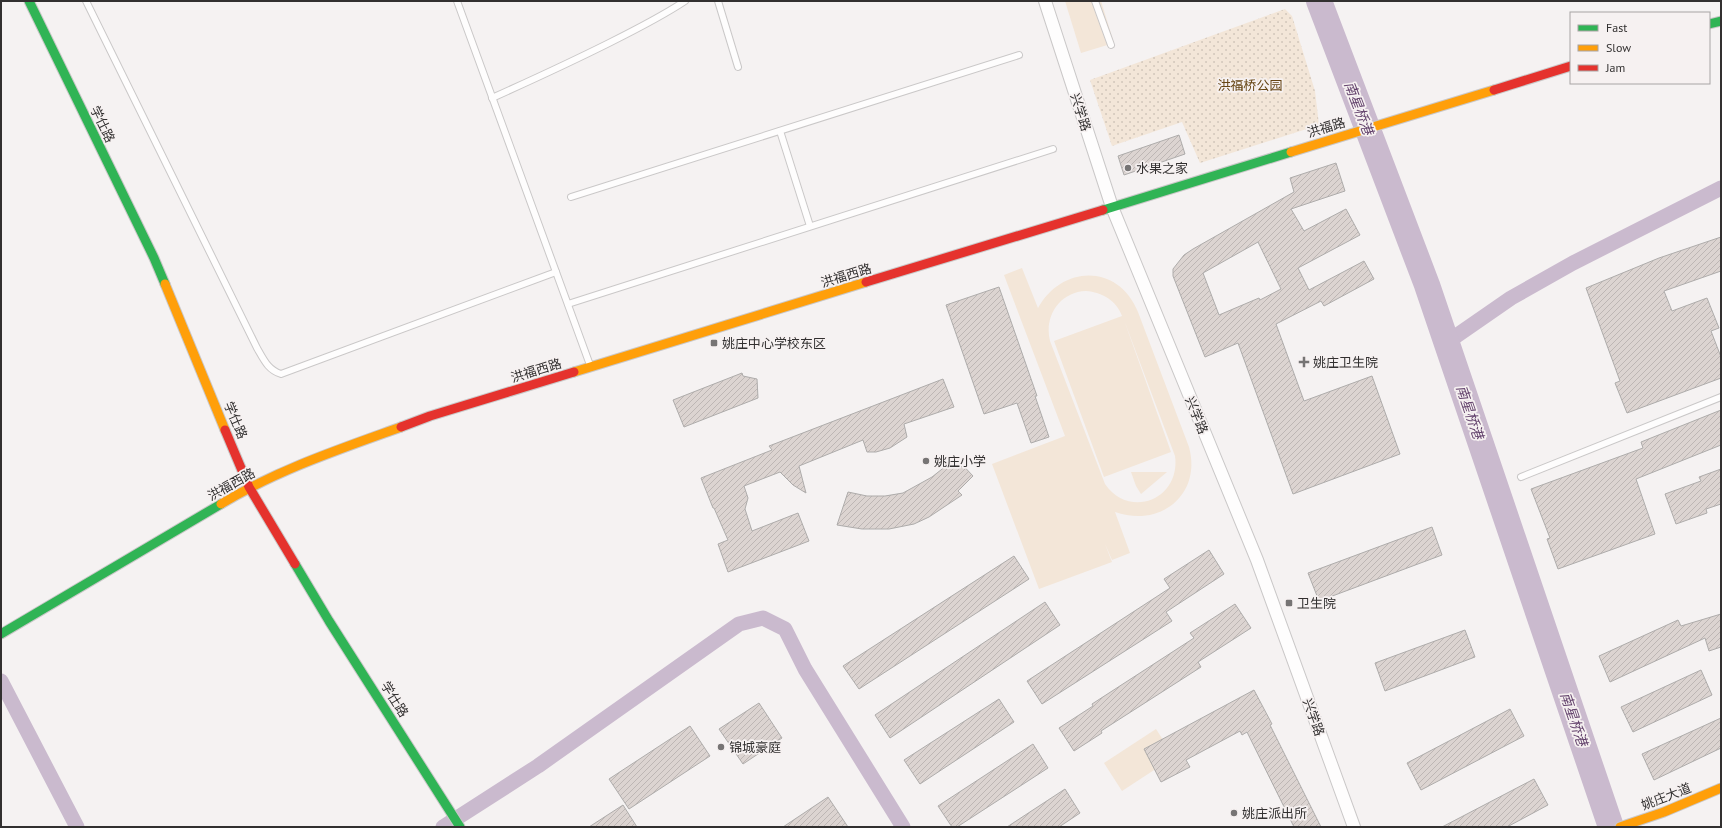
<svg xmlns="http://www.w3.org/2000/svg" width="1722" height="828" viewBox="0 0 1722 828" font-family="'PT Sans','Noto Sans SC',sans-serif">
<defs>
<pattern id="park-dots" width="8" height="8" patternUnits="userSpaceOnUse"><rect width="8" height="8" fill="#f3e6d8"/><path d="M2 2h.1M6 6h.1" fill="none" stroke="#d1c6ba" stroke-width="1.8" stroke-linecap="round"/></pattern>
<pattern id="building-hatch" width="6" height="6" patternUnits="userSpaceOnUse"><rect width="6" height="6" fill="#dcd4d1"/><path d="M-1 1l2-2M0 6l6-6M5 7l2-2" fill="none" stroke="#bdb6b4"/></pattern>
</defs>
<rect width="100%" height="100%" fill="#f5f2f2"/>
<!-- park -->
<path fill="url(#park-dots)" d="M1285,9L1292,16L1315,91L1319,125L1200,163L1182,122L1112,146L1090,80Z"/>
<!-- pitch -->
<g fill="#f3e6d8" fill-rule="evenodd">
<path d="M1065,1H1101L1114,43L1081,53Z"/>
<path d="M1022,268L1038,308C1062,265 1118,263 1138,312L1189,447C1202,495 1160,528 1115,512L1130,553L1112,560L1105,544L1112,562L1039,589L992,464L1065,436L1004,275ZM1086,291C1102,292 1117,301 1122,316L1054,341L1104,477L1171,452L1124,320L1175,456C1181,499 1130,520 1105,484L1050,341C1044,317 1059,292 1086,291Z"/>
<path d="M1131,472H1167L1141,494L1136,486Z"/>
<path d="M1156,729L1174,757L1122,791L1104,763Z"/>
</g>
<g fill="none" stroke-linecap="round" stroke-linejoin="round">
<!-- canal -->
<g stroke="#cabace" stroke-width="15">
<path d="M1446,343L1511,298L1573,263L1721,188"/>
<path d="M1,681L77,827"/>
<path d="M443,827L538,766L739,624L763,618L785,629L805,669L903,827"/>
</g>
<!-- river -->
<path stroke="#cabace" stroke-width="26" d="M1319,1L1427,285L1611,827"/>
</g>
<!-- building -->
<g fill="url(#building-hatch)" stroke="#aeacab" fill-rule="evenodd">
<path d="M1179,135L1185,154L1124,175L1118,156Z"/>
<path d="M1336,163L1345,191L1291,209L1304,231L1346,209L1360,235L1298,268L1309,290L1364,261L1374,279L1324,306L1321,301L1276,324L1304,401L1372,376L1400,454L1293,494L1238,343L1205,357L1173,276V269L1184,255L1193,249L1294,192L1290,178ZM1258,242L1281,289L1260,300L1259,298L1219,315L1203,273Z"/>
<path d="M1721,237V271L1664,291L1672,311L1707,298L1719,328L1711,331L1721,357V378L1627,413L1615,383L1620,381L1586,288L1659,258Z"/>
<path d="M999,287L1037,396H1035L1049,437L1031,443L1017,403L984,414L946,305Z"/>
<path d="M742,373L743,376L757,379L758,398L684,427L673,400Z"/>
<path d="M943,379L954,407L904,424L907,437L890,448L876,452H867L863,440L799,466L806,493L793,485L780,472L744,486L748,498L745,509L752,531L798,513L809,541L728,572L718,544L728,540L714,508H713L701,478L772,450L769,446Z"/>
<path d="M1721,410V445L1636,479L1655,534L1558,569L1547,539L1550,538L1531,489L1643,448L1641,442Z"/>
<path d="M956,458L973,476L958,491L962,495L929,517L914,524L889,529H862L837,525L848,492L867,496H885L903,493L932,477Z"/>
<path d="M1721,469V504L1706,509L1707,513L1676,524L1665,494L1701,481L1699,477Z"/>
<path d="M1432,527L1442,555L1319,601L1308,573Z"/>
<path d="M1209,550L1224,574L1166,612L1172,621L1042,704L1027,681L1170,588L1164,579Z"/>
<path d="M1014,556L1029,579L859,689L843,666Z"/>
<path d="M1045,602L1060,625L890,738L875,715Z"/>
<path d="M1235,604L1251,628L1198,662L1201,667L1101,731L1102,733L1074,751L1059,728L1093,706L1092,704L1194,638L1190,633Z"/>
<path d="M1721,614V647L1709,651L1705,638L1610,682L1599,656L1678,620L1681,626Z"/>
<path d="M1465,630L1475,657L1385,691L1375,663Z"/>
<path d="M1701,670L1712,695L1633,732L1621,707Z"/>
<path d="M1254,690L1272,724L1270,725L1321,827H1294L1247,732L1242,735L1240,731L1186,760L1190,767L1161,782L1144,749Z"/>
<path d="M999,699L1014,722L920,784L904,760Z"/>
<path d="M759,703L782,738L743,764L719,729Z"/>
<path d="M1510,709L1524,736L1421,790L1407,763Z"/>
<path d="M1721,718V748L1654,780L1642,754Z"/>
<path d="M690,726L710,756L629,809L609,779Z"/>
<path d="M1033,744L1048,768L957,827H952L938,806Z"/>
<path d="M1534,779L1548,805L1507,827H1442Z"/>
<path d="M1065,789L1080,813L1059,827H1007Z"/>
<path d="M828,797L848,827H783Z"/>
<path d="M623,805L637,827H589Z"/>
</g>
<g fill="none" stroke-linecap="round" stroke-linejoin="round">
<!-- lane casing -->
<g stroke="#cac8c8" stroke-width="8">
<g id="lane">
<path d="M86,1L257,348C264,360 268,370 281,374L556,272"/>
<path d="M457,1L590,365"/>
<path d="M718,1L738,67"/>
<path d="M1095,1L1111,45"/>
<path d="M492,98C532,80 571,62 609,43C635,30 661,17 685,1"/>
<path d="M780,131L810,226"/>
<path d="M571,197L1019,55"/>
<path d="M568,304L1053,149"/>
<path d="M1521,477L1721,397"/>
</g>
</g>
<!-- street casing -->
<g stroke="#cac8c8" stroke-width="14">
<path id="street" d="M1045,1L1112,207L1257,560L1354,827"/>
</g>
<!-- fast casing -->
<g stroke="#cac8c8" stroke-width="11">
<g id="fast">
<path d="M29,1L154,258L165,284"/>
<path d="M1709,24L1721,21"/>
<path d="M1103,210L1291,152"/>
<path d="M295,564L329,621L460,827"/>
<path d="M1,634L221,504"/>
</g>
</g>
<!-- slow casing -->
<g stroke="#cac8c8" stroke-width="11">
<g id="slow">
<path d="M1291,152L1494,90"/>
<path d="M165,284L225,430"/>
<path d="M574,372L866,282"/>
<path d="M221,504C277,470 340,449 401,427"/>
<path d="M1620,827L1664,812L1721,788"/>
</g>
</g>
<!-- jam casing -->
<g stroke="#cac8c8" stroke-width="11">
<g id="jam">
<path d="M1494,90L1571,66"/>
<path d="M866,282L1103,210"/>
<path d="M401,427L430,416L574,372"/>
<path d="M225,430L249,487L295,564"/>
</g>
</g>
<!-- lane -->
<use href="#lane" stroke="#fefdfd" stroke-width="6"/>
<!-- street -->
<use href="#street" stroke="#fefdfd" stroke-width="12"/>
<!-- fast -->
<use href="#fast" stroke="#30b455" stroke-width="9"/>
<!-- slow -->
<use href="#slow" stroke="#ff9f0a" stroke-width="9"/>
<!-- jam -->
<use href="#jam" stroke="#e5322d" stroke-width="9"/>
</g>
<!-- markers -->
<g fill="#767474" stroke="#f6f1f1" stroke-width="1.5">
<circle cx="1128" cy="168" r="4"/>
<rect x="710" y="339" width="8" height="8" rx="2"/>
<path d="M1302 356h4v4h4v4h-4v4h-4v-4h-4v-4h4z"/>
<circle cx="926" cy="461" r="4"/>
<rect x="1285" y="599" width="8" height="8" rx="2"/>
<circle cx="721" cy="747" r="4"/>
<circle cx="1234" cy="813" r="4"/>
</g>
<g text-anchor="middle" stroke-width="3.5" stroke-linejoin="round" paint-order="stroke">
<!-- park labels -->
<g font-size="13" fill="#664514" stroke="#f6f1f1">
<text x="1250" y="90">洪福桥公园</text>
</g>
<!-- street labels -->
<g font-size="13" fill="#323030" stroke="#f6f1f1">
<text transform="translate(1081 112) rotate(72)" y="5">兴学路</text>
<text transform="translate(103 124) rotate(64)" y="5">学仕路</text>
<text transform="translate(1326 127) rotate(-17)" y="5">洪福路</text>
<text transform="translate(846 275) rotate(-17)" y="5">洪福西路</text>
<text transform="translate(536 370) rotate(-17)" y="5">洪福西路</text>
<text transform="translate(1197 415) rotate(68)" y="5">兴学路</text>
<text transform="translate(236 420) rotate(67)" y="5">学仕路</text>
<text transform="translate(231 484) rotate(-29)" y="5">洪福西路</text>
<text transform="translate(395 699) rotate(58)" y="5">学仕路</text>
<text transform="translate(1314 717) rotate(70)" y="5">兴学路</text>
<text transform="translate(1666 796) rotate(-21)" y="5">姚庄大道</text>
</g>
<!-- poi labels -->
<g font-size="13" fill="#323030" stroke="#f6f1f1" text-anchor="start">
<text x="1136" y="173">水果之家</text>
<text x="722" y="348">姚庄中心学校东区</text>
<text x="1313" y="367">姚庄卫生院</text>
<text x="934" y="466">姚庄小学</text>
<text x="1297" y="608">卫生院</text>
<text x="729" y="752">锦城豪庭</text>
<text x="1242" y="818">姚庄派出所</text>
</g>
<!-- water labels -->
<g font-size="14" font-style="italic" fill="#63426c" stroke="#f6f1f1">
<text transform="translate(1359 108) rotate(69)" y="5">南星桥港</text>
<text transform="translate(1470 412) rotate(71)" y="5">南星桥港</text>
<text transform="translate(1574 719) rotate(71)" y="5">南星桥港</text>
</g>
</g>
<!-- border -->
<rect width="1722" height="828" fill="none" stroke="#323030" stroke-width="4"/>
<!-- legend -->
<rect x="1570" y="12" width="140" height="72" fill="#f6f1f1" stroke="#a8a4a4"/>
<rect x="1578" y="25" width="20" height="6" fill="#30b455" stroke="#a8a4a4"/>
<text x="1606" y="32" font-size="12" fill="#323030">Fast</text>
<rect x="1578" y="45" width="20" height="6" fill="#ff9f0a" stroke="#a8a4a4"/>
<text x="1606" y="52" font-size="12" fill="#323030">Slow</text>
<rect x="1578" y="65" width="20" height="6" fill="#e5322d" stroke="#a8a4a4"/>
<text x="1606" y="72" font-size="12" fill="#323030">Jam</text>
</svg>
